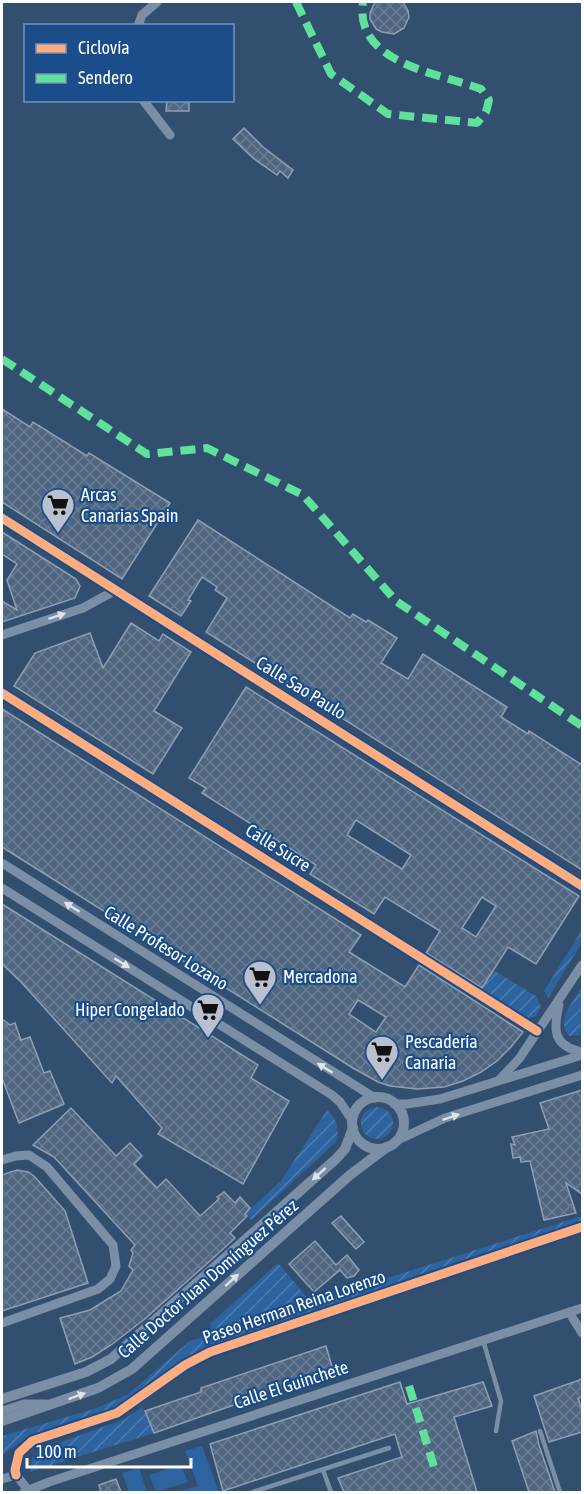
<svg xmlns="http://www.w3.org/2000/svg" width="584" height="1494" viewBox="0 0 584 1494" font-family="'Asap Condensed',sans-serif">
<defs>
<pattern id="garden-furrows" width="10" height="10" patternUnits="userSpaceOnUse" patternTransform="scale(1.5)"><rect width="10" height="10" fill="#2d64a0"/><path d="M-1 1l2-2M0 10L10 0M9 11l2-2" fill="none" stroke="#4c7bae"/></pattern>
<pattern id="building-cross-hatch" width="8" height="8" patternUnits="userSpaceOnUse" patternTransform="scale(1.5)"><rect width="8" height="8" fill="#4f6680"/><path d="M0 0l8 8M0 8l8-8" fill="none" stroke="#697d93"/></pattern>
</defs>
<rect width="100%" height="100%" fill="#334f70"/>
<!-- garden -->
<g fill="url(#garden-furrows)">
<path d="M582,930V942L548,998L544,991Z"/>
<path d="M493,970L536,996L541,1007L535,1017L529,1018L482,989Z"/>
<path d="M582,987V1035L569,1036C555,1021 573,1002 582,987Z"/>
<circle cx="377" cy="1123" r="16"/>
<path d="M327,1110C337,1119 340,1129 336,1142L251,1220L246,1213L281,1181Z"/>
<path d="M582,1216V1221L415,1276L199,1352C179,1363 160,1377 141,1390C134,1395 127,1402 119,1406C81,1425 33,1426 2,1456V1436L94,1409L127,1395L190,1341Z"/>
<path d="M278,1263L310,1301L210,1331L211,1323Z"/>
<path d="M142,1407L154,1433L30,1472L32,1459L39,1450L125,1419Z"/>
</g>
<!-- pitch -->
<g fill="#2d64a0">
<path d="M202,1446L219,1492H176L198,1486L185,1451Z"/>
<path d="M181,1465L188,1482L156,1492L149,1475Z"/>
<path d="M139,1468L147,1492H129L122,1473Z"/>
</g>
<!-- building -->
<g fill="url(#building-cross-hatch)" stroke="#8e9fb3" stroke-width="1.5" fill-rule="evenodd">
<path d="M375,2H403L408,11L409,17L404,28L394,34L382,32L376,29L370,19V13Z"/>
<path d="M167,100H189V111H166Z"/>
<path d="M244,128L263,147L293,170L288,178L280,171L277,175L253,158L233,139Z"/>
<path d="M2,409L30,427L33,422L87,456L89,453L170,503L122,579L2,502Z"/>
<path d="M198,520L350,618L353,614L366,622L368,620L397,638L381,663L408,679L423,654L507,707L501,717L528,734L529,731L582,765V870L206,632L227,598L215,590L217,587L202,577L188,600L191,601L181,616L149,596Z"/>
<path d="M2,532L76,579L80,586L75,598L2,622V601L17,610L7,580L17,564L2,554Z"/>
<path d="M131,623L159,641L163,634L191,652L154,711L182,728L153,774L14,686L35,653L90,633L103,668Z"/>
<path d="M246,687L579,896L536,964L508,947L482,988L426,953L440,931L385,897L374,914L310,874L316,865L202,793L206,788L189,778ZM356,820L411,855L402,869L347,835ZM482,897L496,906L476,937L462,928Z"/>
<path d="M2,709L361,935L349,952L405,987L419,965L523,1032L511,1047L497,1061L481,1072L463,1081L444,1087L417,1089L390,1086L378,1082L353,1068L2,847ZM358,1000L386,1017L376,1032L349,1014Z"/>
<path d="M2,904L258,1065L251,1078L289,1101L243,1184L158,1134L162,1128L116,1076L112,1083L21,982L2,964Z"/>
<path d="M2,1019L10,1025L15,1023L21,1040L30,1037L44,1073L50,1071L64,1104L19,1123L2,1078Z"/>
<path d="M582,1090V1194L566,1183L576,1213L544,1220L530,1161L521,1162L520,1157L513,1158L511,1144L515,1145L512,1137L549,1129L540,1103Z"/>
<path d="M71,1108L116,1156L130,1143L142,1156L134,1164L157,1188L166,1179L200,1216L219,1199L217,1197L224,1192L235,1203L240,1197L250,1208L245,1214L247,1216L230,1233L235,1238L212,1259L146,1318L111,1345L92,1357L75,1364L60,1318L90,1310L121,1291L133,1270L129,1266L133,1253L131,1250L135,1245L54,1157L33,1145Z"/>
<path d="M17,1170L28,1172L34,1176L65,1211L88,1283L2,1311V1175Z"/>
<path d="M341,1216L364,1242L356,1249L332,1223Z"/>
<path d="M315,1241L336,1265L347,1255L359,1270L354,1276L347,1278L340,1270L314,1292L289,1264Z"/>
<path d="M326,1346L333,1370L154,1433L145,1411L201,1392V1388Z"/>
<path d="M582,1379V1397L578,1398L582,1410V1432L549,1442L534,1396Z"/>
<path d="M400,1382L407,1404L483,1382L492,1406L454,1417L477,1492H344L338,1478L402,1457L395,1434L223,1491L210,1444Z"/>
<path d="M536,1431L539,1445L555,1492H529L512,1441Z"/>
<path d="M116,1479L121,1492H101L99,1485Z"/>
</g>
<g fill="none" stroke-linecap="round" stroke-linejoin="round">
<!-- service -->
<g stroke="#7a8ea5" stroke-width="4.5">
<path d="M483,1340L501,1401L496,1431"/>
<path d="M540,1431L560,1492"/>
<path d="M323,1470L331,1492"/>
<path d="M253,1492L389,1448"/>
</g>
<!-- minor -->
<g stroke="#7a8ea5" stroke-width="9">
<path d="M138,26L142,15L157,2"/>
<path d="M143,100L170,135"/>
<path d="M2,518L582,886"/>
<path d="M2,635L83,608L116,590"/>
<path d="M2,693L537,1031"/>
<path d="M2,863L375,1098"/>
<path d="M2,888L332,1095L340,1102L352,1120"/>
<path d="M559,1005C553,1030 553,1046 582,1052"/>
<path d="M500,1079L519,1059L582,965"/>
<path d="M394,1104H407L440,1099L582,1055"/>
<path d="M398,1140L445,1118L582,1075"/>
<path d="M2,1160L16,1156L29,1155L47,1167L113,1245L116,1266L110,1279L98,1289L2,1323"/>
<path d="M569,1312L582,1333"/>
<path d="M2,1411L24,1404H46"/>
<path d="M16,1475L15,1470L19,1453L32,1441L117,1413L185,1365L210,1352L582,1227"/>
<path d="M2,1479L16,1475L28,1490"/>
<path d="M24,1492L49,1482L582,1308"/>
</g>
<!-- tertiary -->
<g stroke="#7a8ea5" stroke-width="10">
<circle cx="378" cy="1123" r="26"/>
<path d="M2,1399L86,1372L111,1359L336,1159L345,1149L353,1128"/>
<path d="M2,1421L98,1388L132,1369L350,1175L387,1147"/>
</g>
<!-- quiet -->
<g stroke="#60e19b" stroke-width="8" stroke-dasharray="15 8" stroke-linecap="butt">
<path d="M296,2L331,74L388,114L477,123L486,112L489,100L481,89C439,73 354,64 363,2"/>
<path d="M2,359L147,454L207,448L303,495L396,601L582,726"/>
<path d="M409,1386L435,1470"/>
</g>
<!-- cycleway casing -->
<g stroke="#1a4d89" stroke-width="13">
<g id="cycleway">
<path d="M2,518L582,886"/>
<path d="M2,693L537,1031"/>
<path d="M16,1475L15,1470L19,1453L32,1441L117,1413L185,1365L210,1352L582,1227"/>
</g>
</g>
<!-- cycleway -->
<use href="#cycleway" stroke="#ffac80" stroke-width="9"/>
</g>
<!-- one-way arrows -->
<defs><path id="oneway-solid" d="M-6-.8H1V-3.2L6.5 0L1 3.2V.8H-6Z" transform="scale(1.5)"/></defs>
<g fill="#dee3e8">
<use href="#oneway-solid" transform="translate(57 616) rotate(-18)"/>
<use href="#oneway-solid" transform="translate(72 907) rotate(-148)"/>
<use href="#oneway-solid" transform="translate(122 963) rotate(32)"/>
<use href="#oneway-solid" transform="translate(325 1068) rotate(-148)"/>
<use href="#oneway-solid" transform="translate(451 1117) rotate(-18)"/>
<use href="#oneway-solid" transform="translate(319 1174) rotate(138)"/>
<use href="#oneway-solid" transform="translate(232 1280) rotate(-42)"/>
<use href="#oneway-solid" transform="translate(77 1396) rotate(-20)"/>
</g>
<!-- icons -->
<defs>
<g id="supermarket-pin" transform="scale(1.725)"><path d="M0 17L-7.5 6A9.5 9.5 0 1 1 7.5 6Z" fill="#b8c1cd" stroke="#1a4d89"/><path d="M-6-5.5h2.5l.6 2H6L4.5 2H-2.5L-4.4-4H-6ZM-1.5 3.2a1.3 1.3 0 1 0 .1 0ZM3 3.2a1.3 1.3 0 1 0 .1 0Z" fill="#111"/></g>
</defs>
<g fill-rule="evenodd">
<use href="#supermarket-pin" x="58" y="505"/>
<use href="#supermarket-pin" x="260" y="977"/>
<use href="#supermarket-pin" x="208" y="1010"/>
<use href="#supermarket-pin" x="382" y="1052"/>
</g>
<g text-anchor="middle" stroke-width="4.5" stroke-linejoin="round" paint-order="stroke">
<!-- poi labels -->
<g font-size="18" fill="#fff" stroke="#1a4d89" text-anchor="start">
<text x="81" y="501">Arcas<tspan x="81" dy="21">Canarias Spain</tspan></text>
<text x="283" y="983">Mercadona</text>
<text x="185" y="1016" text-anchor="end">Hiper Congelado</text>
<text x="405" y="1048">Pescadería<tspan x="405" dy="21">Canaria</tspan></text>
</g>
<!-- street labels -->
<g font-size="18" fill="#fff" stroke="#1a4d89">
<text transform="translate(301 688) rotate(32)" y="6">Calle Sao Paulo</text>
<text transform="translate(278 848) rotate(32)" y="6">Calle Sucre</text>
<text transform="translate(166 948) rotate(32)" y="6">Calle Profesor Lozano</text>
<text transform="translate(208 1279) rotate(-41)" y="6">Calle Doctor Juan Domínguez Pérez</text>
<text transform="translate(294 1307) rotate(-19)" y="6">Paseo Herman Reina Lorenzo</text>
<text transform="translate(291 1385) rotate(-18)" y="6">Calle El Guinchete</text>
</g>
</g>
<!-- border -->
<rect width="584" height="1494" fill="none" stroke="#ffffff" stroke-width="6"/>
<!-- legend -->
<rect x="24" y="24" width="210" height="78" fill="#1a4d89" stroke="#7694b8" stroke-width="1.5"/>
<rect x="36" y="44" width="30" height="9" fill="#ffac80" stroke="#7694b8" stroke-width="1.5"/>
<text x="78" y="54" font-size="18" fill="#ffffff">Ciclovía</text>
<rect x="36" y="74" width="30" height="9" fill="#60e19b" stroke="#7694b8" stroke-width="1.5"/>
<text x="78" y="84" font-size="18" fill="#ffffff">Sendero</text>
<!-- scale -->
<path d="M27 1458v9h164v-9" fill="none" stroke="#ffffff" stroke-width="3"/>
<text x="36" y="1458" font-size="18" fill="#ffffff" stroke="#1a4d89" stroke-width="4.5" paint-order="stroke">100 m</text>
</svg>
